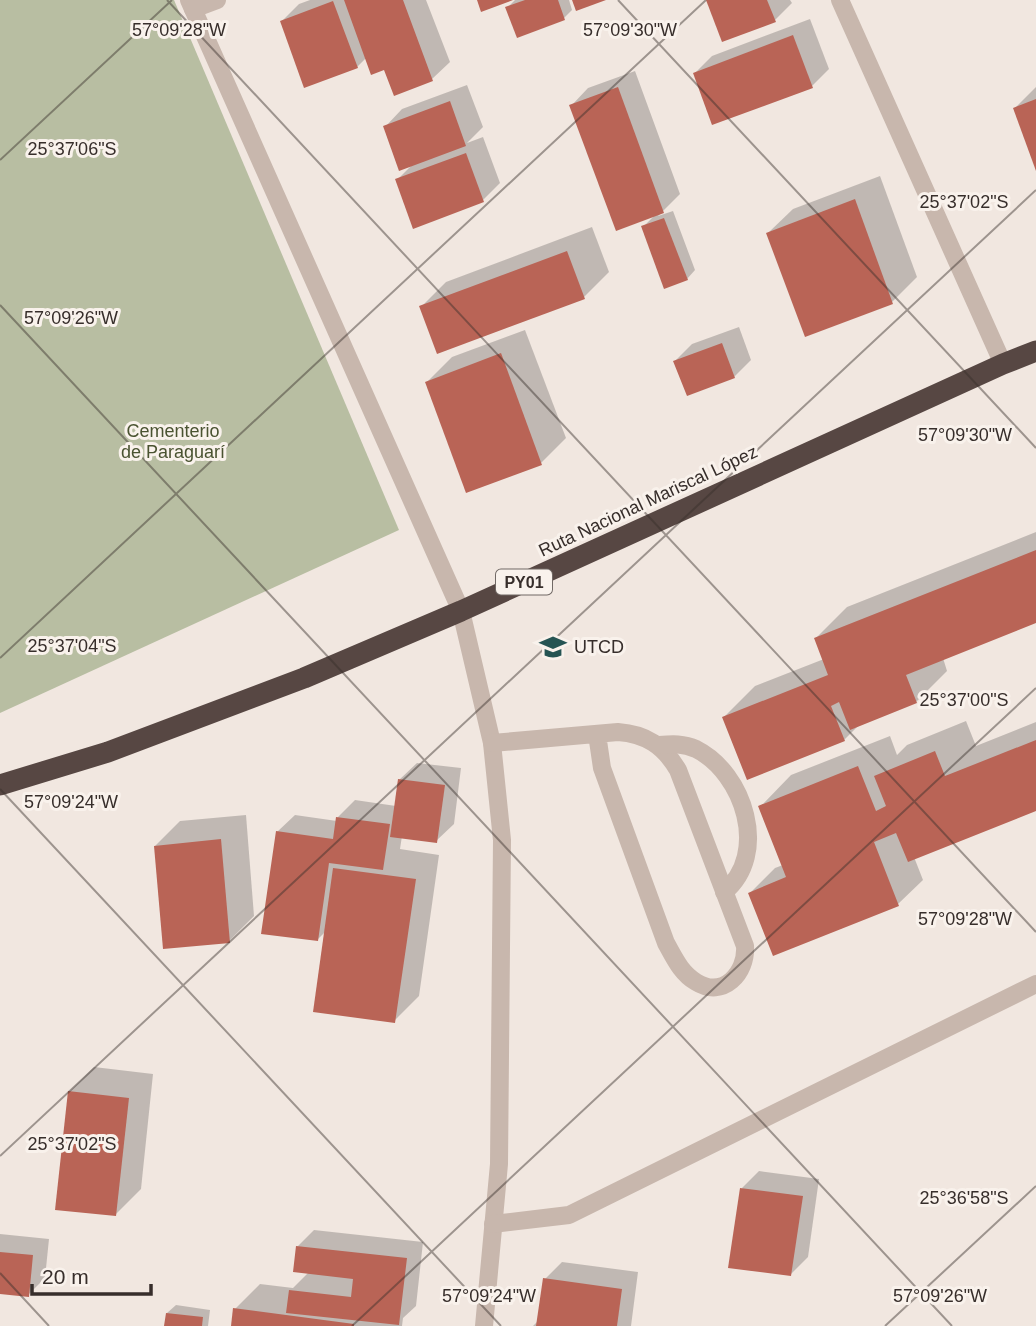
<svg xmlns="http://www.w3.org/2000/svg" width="1036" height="1326" viewBox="0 0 1036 1326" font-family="Arial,sans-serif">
<rect width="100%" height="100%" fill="#f1e7e0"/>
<!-- green -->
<path fill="#b8bea2" d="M0,0H174L399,530L0,713Z"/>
<!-- shadow -->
<g fill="#0003">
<path d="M310,0H426L450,62L432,79L385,67L366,58L357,67L282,21L299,4Z"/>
<path d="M515,0H569L572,10L564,18L507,8Z"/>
<path d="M708,0H790L792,3L775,20Z"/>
<path d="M810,19L829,69L812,86L695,73L712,56Z"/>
<path d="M635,71L680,194L658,216L673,211L695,270L687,279L643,227L656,214L571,106L588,88Z"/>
<path d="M467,85L483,127L467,143L483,137L500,183L483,200L397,180L413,164L385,127L402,109Z"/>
<path d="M1036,87V166L1015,108Z"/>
<path d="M880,176L917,277L892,302L768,233L793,209Z"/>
<path d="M592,227L609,272L584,297L421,307L446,282Z"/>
<path d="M739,327L751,360L734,377L675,361L692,344Z"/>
<path d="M525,330L566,438L541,463L427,382L452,357Z"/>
<path d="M1036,532V621L943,658L947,671L916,702L859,725L844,740L724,717L755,686L824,659L816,638L847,607Z"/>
<path d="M966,721L976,746L1036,722V809L914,857L923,880L898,904L750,893L775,868L783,865L760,807L791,775L890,736L897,755L907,745Z"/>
<path d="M417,763L461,768L454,824L436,841L402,836L400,849L439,855L419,996L394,1021L326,931L317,940L277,832L295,815L337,821L338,817L355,800L396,806L399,780Z"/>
<path d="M246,815L254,916L229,941L155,846L180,821Z"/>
<path d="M94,1067L153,1074L141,1189L116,1214L69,1092Z"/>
<path d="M759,1171L819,1179L808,1257L791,1274L742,1188Z"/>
<path d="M314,1230L423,1242L416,1306L403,1318L402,1326H232L235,1309L260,1284L293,1288L309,1272L297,1247Z"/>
<path d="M0,1234L49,1239L45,1278L28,1295L0,1292Z"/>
<path d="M562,1262L638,1272L631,1326H533L537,1322L545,1279Z"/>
<path d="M176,1305L210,1310L208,1326H166L167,1313Z"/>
</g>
<!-- building -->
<g fill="#b96456">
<path d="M344,0H403L433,81L394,96L384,70L371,75Z"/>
<path d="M477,0H513L481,12Z"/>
<path d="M525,0H558L565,20L517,38L505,7Z"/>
<path d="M572,0H606L576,11Z"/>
<path d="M706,0H767L776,22L722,42Z"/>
<path d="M333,1L358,68L304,88L280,21Z"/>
<path d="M793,35L813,88L712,125L693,73Z"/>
<path d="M618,87L664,213L616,231L569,105Z"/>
<path d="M1036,99V171L1013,108Z"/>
<path d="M450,101L466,146L399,171L383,126Z"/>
<path d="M466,153L484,202L413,229L395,179Z"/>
<path d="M855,199L893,304L805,337L766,233Z"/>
<path d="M664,218L688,280L664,289L641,226Z"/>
<path d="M567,251L585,299L437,354L419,306Z"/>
<path d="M722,343L735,378L687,396L673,361Z"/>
<path d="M501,353L542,465L466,493L425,382Z"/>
<path d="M1036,550V623L906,675L917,703L850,730L839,702L831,706L845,741L747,780L722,717L828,675L814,638Z"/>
<path d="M1036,740V811L908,862L896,833L874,842L899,906L773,956L748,893L786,877L758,806L858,766L876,811L886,806L874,776L935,751L945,776Z"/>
<path d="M398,779L445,785L437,843L390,837Z"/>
<path d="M336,817L390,824L383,870L329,863L318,941L261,934L276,831L333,839Z"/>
<path d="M221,839L230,943L163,949L154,846Z"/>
<path d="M333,868L416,879L395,1023L313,1012Z"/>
<path d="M68,1091L129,1098L116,1216L55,1210Z"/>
<path d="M740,1188L803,1196L791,1276L728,1268Z"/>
<path d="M296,1246L407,1258L399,1325L286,1313L289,1290L351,1297L353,1279L293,1272Z"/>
<path d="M0,1252L33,1255L29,1297L0,1294Z"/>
<path d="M543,1278L622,1289L617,1326H536Z"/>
<path d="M233,1308L354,1324V1326H231Z"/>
<path d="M166,1313L203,1317L202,1326H164Z"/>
</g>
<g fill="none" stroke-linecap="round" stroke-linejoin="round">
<!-- minor -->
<g stroke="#c8b7ad" stroke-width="18">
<path d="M189,0L461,611L492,743L502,840L499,1164L484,1326"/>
<path d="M840,0L1003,364"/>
<path d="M193,9L217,0"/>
<path d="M492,743L618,732C646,734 664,746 678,770L745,946C747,973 723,999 696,982C681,973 675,959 666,943L602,768L597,734"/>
<path d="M658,745C672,744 683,743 696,749C744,773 770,854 724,892"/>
<path d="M493,1224L569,1215L1036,984"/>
</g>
<!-- highway -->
<path stroke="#574743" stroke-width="21" d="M0,785L108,752L304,678L461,611L1003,364L1036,351"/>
</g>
<!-- ticks -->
<path fill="none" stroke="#372e2b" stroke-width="2" stroke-opacity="0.45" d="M167,0L1036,932M618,0L1036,448M0,160L172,0M0,305L952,1326M0,658L706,0M0,789L501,1326M0,1156L1036,190M0,1273L49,1326M352,1326L1036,688M885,1326L1036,1186"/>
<!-- icons -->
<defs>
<g id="university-bare" transform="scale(2.1)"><path d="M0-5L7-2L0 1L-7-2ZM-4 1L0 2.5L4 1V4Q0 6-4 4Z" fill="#255453" stroke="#f9f2ec" stroke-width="2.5" paint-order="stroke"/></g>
</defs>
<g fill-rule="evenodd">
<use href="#university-bare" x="553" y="647"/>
</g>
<g text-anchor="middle" stroke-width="6" stroke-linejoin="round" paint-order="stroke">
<!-- shield labels -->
<rect fill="#f9f2ec" stroke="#716965" stroke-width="2" x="496" y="569.5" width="56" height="25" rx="5"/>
<g font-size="16" font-weight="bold" fill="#372e2b">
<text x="524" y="588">PY01</text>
</g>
<!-- park labels -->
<g font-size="18" fill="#4a5331" stroke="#f9f2ec">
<text x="173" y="437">Cementerio<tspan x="173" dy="21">de Paraguarí</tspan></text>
</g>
<!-- street labels -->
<g font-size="18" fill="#372e2b" stroke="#f9f2ec">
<text transform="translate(648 501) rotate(-25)" y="6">Ruta Nacional Mariscal López</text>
</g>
<!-- poi labels -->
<g font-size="18" fill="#372e2b" stroke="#f9f2ec" text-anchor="start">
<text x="574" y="653">UTCD</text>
</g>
</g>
<g font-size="18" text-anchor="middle" fill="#372e2b" stroke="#f9f2ec" stroke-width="6" stroke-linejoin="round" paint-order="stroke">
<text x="179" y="36">57°09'28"W</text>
<text x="630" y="36">57°09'30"W</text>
<text x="72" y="155">25°37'06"S</text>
<text x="964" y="208">25°37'02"S</text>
<text x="71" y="324">57°09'26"W</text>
<text x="965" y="441">57°09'30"W</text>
<text x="72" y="652">25°37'04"S</text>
<text x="964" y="706">25°37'00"S</text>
<text x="71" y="808">57°09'24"W</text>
<text x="965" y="925">57°09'28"W</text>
<text x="72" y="1150">25°37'02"S</text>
<text x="964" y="1204">25°36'58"S</text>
<text x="489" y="1302">57°09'24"W</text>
<text x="940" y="1302">57°09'26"W</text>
</g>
<!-- scale -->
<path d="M32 1284v10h119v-10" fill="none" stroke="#372e2b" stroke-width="3.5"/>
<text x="42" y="1284" font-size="21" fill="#372e2b" stroke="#f9f2ec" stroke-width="5" paint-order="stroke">20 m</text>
</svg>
